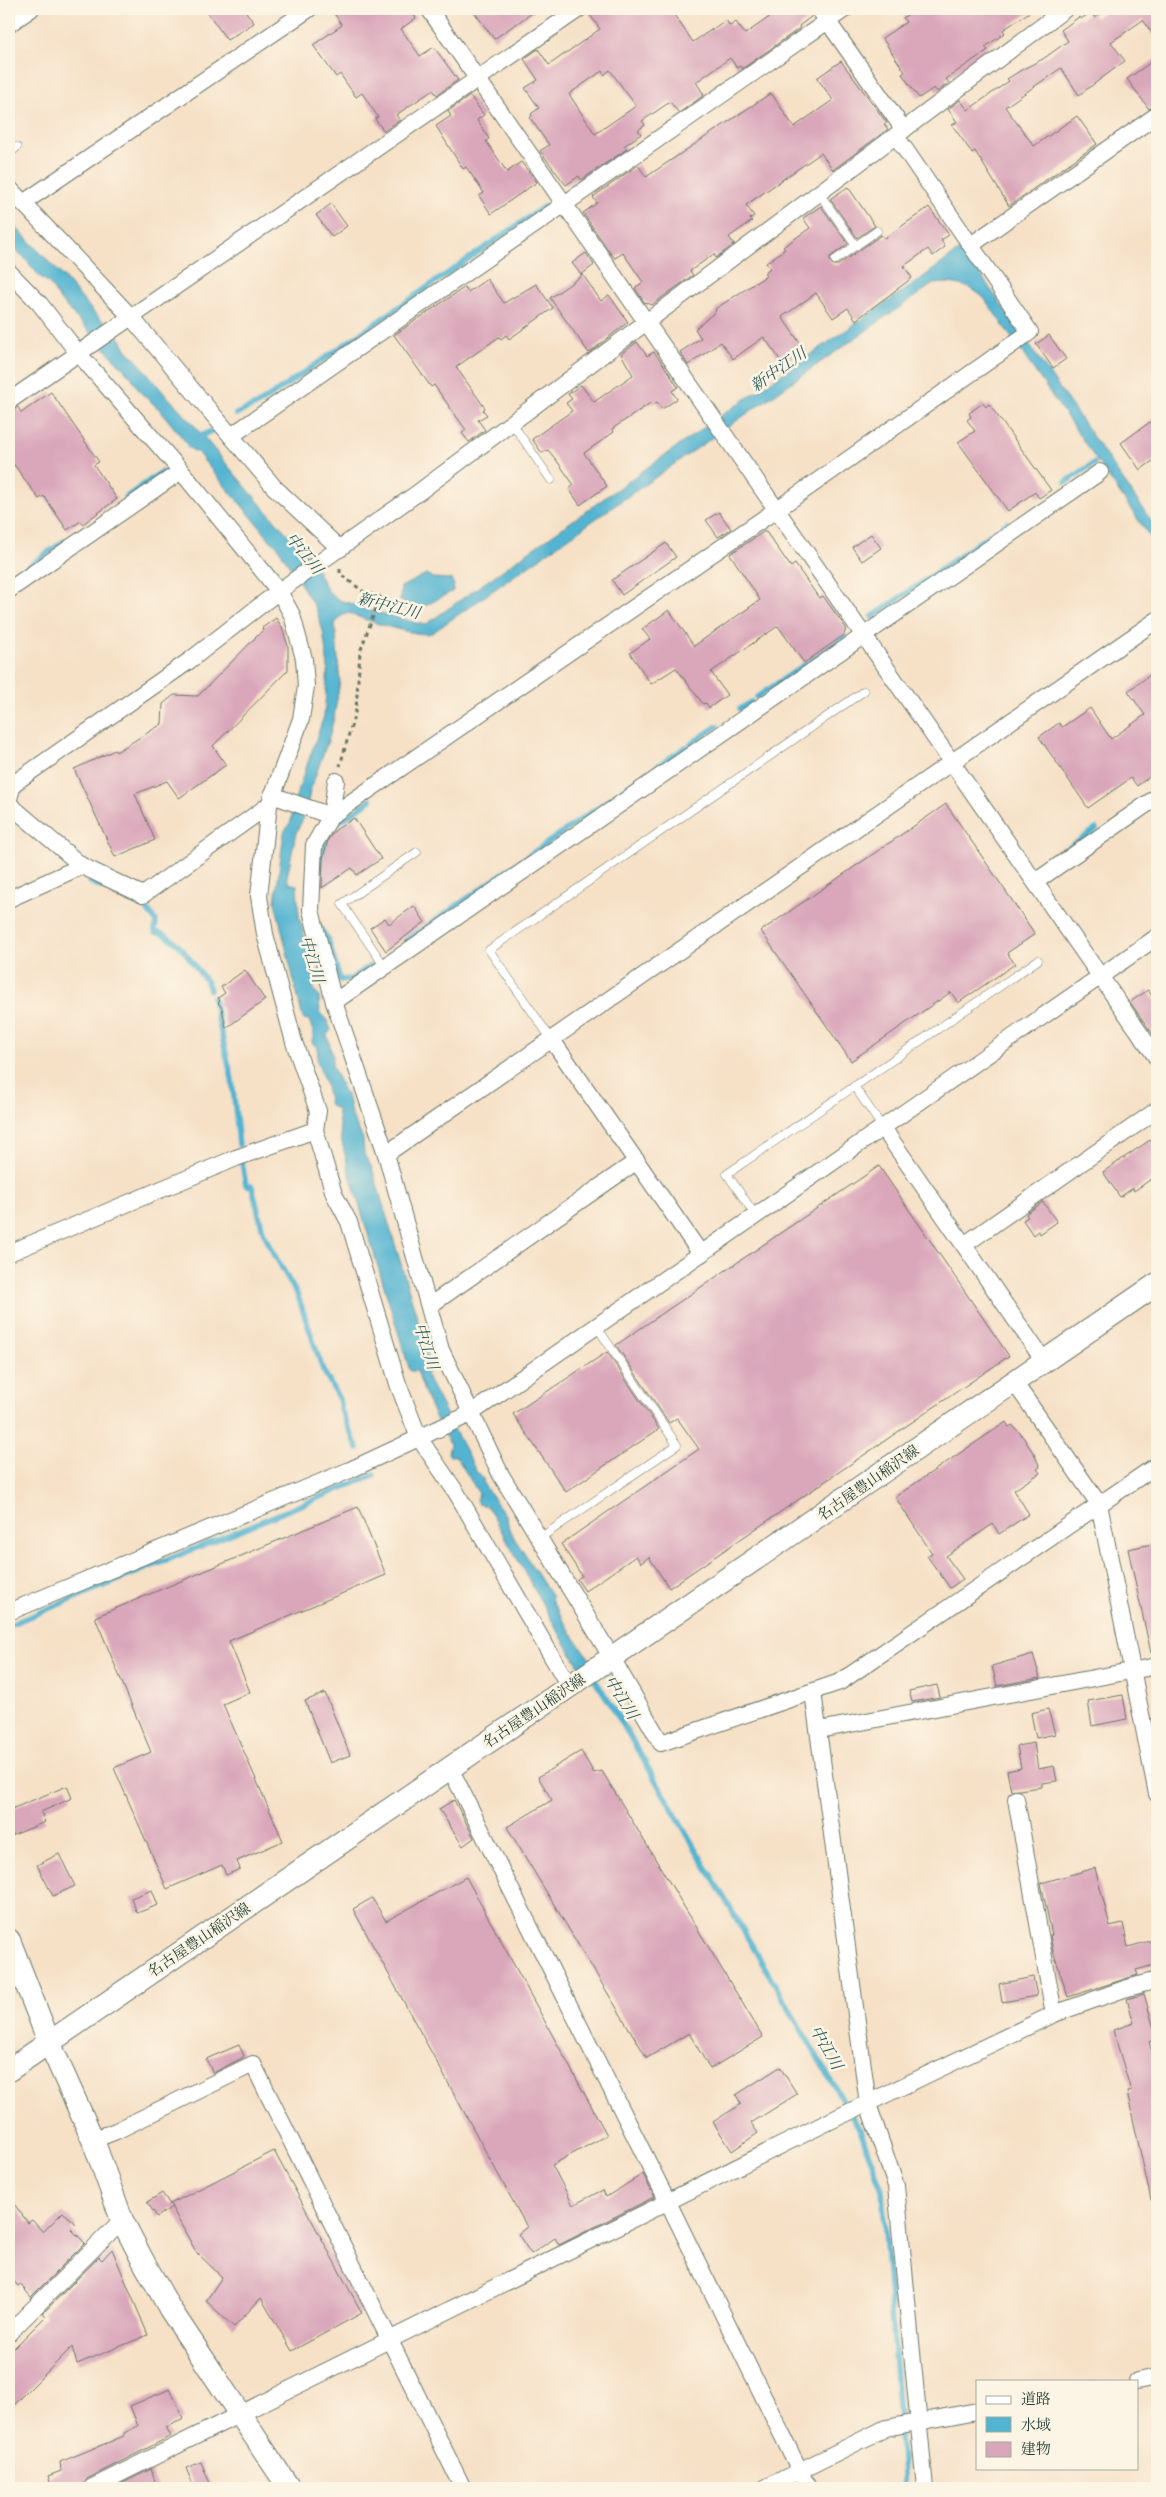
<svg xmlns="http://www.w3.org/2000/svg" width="1166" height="2497" viewBox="0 0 1166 2497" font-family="'Libre Caslon Text','Noto Serif JP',serif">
<rect width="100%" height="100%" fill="#fcf5e5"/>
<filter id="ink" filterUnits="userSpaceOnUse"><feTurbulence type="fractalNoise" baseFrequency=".02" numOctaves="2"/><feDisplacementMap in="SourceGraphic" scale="10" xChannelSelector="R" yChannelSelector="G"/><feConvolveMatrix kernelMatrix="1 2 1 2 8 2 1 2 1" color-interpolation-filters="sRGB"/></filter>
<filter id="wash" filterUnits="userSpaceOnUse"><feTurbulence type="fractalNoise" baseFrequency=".0096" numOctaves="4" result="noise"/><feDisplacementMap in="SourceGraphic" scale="20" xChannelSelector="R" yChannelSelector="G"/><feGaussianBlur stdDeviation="1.12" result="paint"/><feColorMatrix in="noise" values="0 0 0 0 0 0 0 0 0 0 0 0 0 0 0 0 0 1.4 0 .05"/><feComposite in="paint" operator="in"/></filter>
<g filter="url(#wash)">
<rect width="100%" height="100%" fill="#f6e1c7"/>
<!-- water -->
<g fill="#52b4d1" stroke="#387882">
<path d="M9,220L60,273L95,314L107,324L121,339L126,349C139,362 151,377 163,392C175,405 188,417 199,431C234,473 269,516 307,554C319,567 321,585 333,596C342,604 355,602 364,609L425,625L706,426L918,281L962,248L1157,529V547L984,298C968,284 954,282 933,284L432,633C419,638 363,620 349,613L341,616L335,624L340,681L334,717L330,735L310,791L306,813L296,833L287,877L289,883L297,885L299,915L315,980L313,982L314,991L319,996L320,1013L327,1020L331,1030L327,1035L333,1057L332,1066L348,1099L351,1114L363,1139L364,1154L372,1168L427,1350V1360L432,1369L426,1375L476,1471L483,1479L484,1485L506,1516L510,1531L552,1597L551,1600C565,1622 578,1646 596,1666L584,1674C549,1619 520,1562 487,1506L478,1504L476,1500L479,1494L456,1456H450L448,1453L450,1444C436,1421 425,1397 417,1371H410L350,1175L341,1138L337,1109L330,1106L326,1086L317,1061L318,1048L312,1043L313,1032L309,1020L303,1019L275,902L284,832L291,821L294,802L324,716L328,667L323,631L316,609L276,544L271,541C247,510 220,482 197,452L192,450L159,409L140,392L132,378L60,300L49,283L39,276L23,256L12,248L9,243Z"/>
<path d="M426,574L433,578L451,579L454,585L453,591L423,607L400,601L401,587Z"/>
</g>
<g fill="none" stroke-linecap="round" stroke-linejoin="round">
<!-- stream -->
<g stroke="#52b4d1" stroke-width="5.5">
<path d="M573,187L613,159"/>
<path d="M236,414L260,403L545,206"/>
<path d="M189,446L195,439L211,431"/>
<path d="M1066,482L1094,463"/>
<path d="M125,498L161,472"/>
<path d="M9,580L64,541"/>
<path d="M872,617L1007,523"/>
<path d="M757,697L845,637"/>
<path d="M740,709L751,702"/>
<path d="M691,744L717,726"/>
<path d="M655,768L686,747"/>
<path d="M1156,788L1157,787"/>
<path d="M1045,864L1096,829"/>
<path d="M320,868L328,830L371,800"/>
<path d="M90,882L145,907L156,921L155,932C178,935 193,965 207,982L210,990"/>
<path d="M321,929L328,939L340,980L351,979L370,966"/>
<path d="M406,941L646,774"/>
<path d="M213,998L232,1079L239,1145"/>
<path d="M242,1163L246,1185L252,1186L263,1231L270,1247L298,1296L323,1370L339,1399L342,1413L358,1449"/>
<path d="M9,1625L374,1475"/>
<path d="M593,1677L612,1706L860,2130L882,2190L904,2488"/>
</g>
</g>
<g id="blocks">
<!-- building -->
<g fill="#d9a6ba" fill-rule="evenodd">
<path d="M205,9H244L254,23L227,40Z"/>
<path d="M331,9H409L416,18L401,29L420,56L434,47L458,80L437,95L433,90L396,115L400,120L384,131L375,119L378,117L362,93L356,97L340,74L336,77L313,45L342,25Z"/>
<path d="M472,9H538L494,39Z"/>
<path d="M589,9H670L693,42L726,20L730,26L736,22L745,34L771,16L766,9H809L812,16L799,26L800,28L742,69L740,66L737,68L730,58L696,82L704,95L679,113L670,102L642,121L645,125L638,130L641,134L624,146L627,149L581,180L579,176L566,185L540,151L549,145L530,118L532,116L531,114L539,108L525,88L538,80L524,59L538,49L549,65L600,29L588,12ZM610,70L636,106L595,134L569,94L602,71L604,75Z"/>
<path d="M915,9H1034L1003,30L1005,33L985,47L988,50L946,79L949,83L937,92L934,88L919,98L902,74L905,72L882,38L906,22L903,18Z"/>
<path d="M1108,9H1157V41L1143,20L1111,42L1125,61L1079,95L1061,68L1005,107L1034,146L1077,116L1097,144L1009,206L975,151L972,153L952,125L957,122L948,109L960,100L968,110L1009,81L1007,79L1023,69L1043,59L1068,41L1061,30L1079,17L1081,19L1091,12L1095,18Z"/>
<path d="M1157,58V105L1149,109L1127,79Z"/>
<path d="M841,61L887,123L884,124L888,129L833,170L821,153L746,205L754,216L750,219L752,221L729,237L734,244L716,258L714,254L690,271L693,275L652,305L644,302L635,288L643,282L623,253L615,258L611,254L583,213L597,203L593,197L638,165L646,177L771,93L794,127L833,100L817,78Z"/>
<path d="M470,96L484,115L477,120L489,139L486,141L507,172L521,162L537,182L491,214L479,196L484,193L466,167L463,169L436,126L451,116L448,111Z"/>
<path d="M848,187L875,226L857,238L830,199Z"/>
<path d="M331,204L347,226L332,237L316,215Z"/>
<path d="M821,206L848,244L830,257V261L833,265H838L881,235L885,238L929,207L949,235L941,240L945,247L933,256L928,249L904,266L912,278L856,320L848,308L833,318L816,293L782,317L804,349L783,364L764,337L733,359L721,342L688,365L680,352L701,338L695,329L716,311L715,309L766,276L764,273L770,268L766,263L785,249L783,247L810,228L803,218Z"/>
<path d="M586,253L594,265L581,275L572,263Z"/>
<path d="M583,275L601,301L609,295L628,322L589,353L550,298Z"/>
<path d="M487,279L504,303L536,284L553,308L509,339L506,335L501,339L499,337L456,367L485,408L483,410L487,415L478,420L485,430L469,442L462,433L466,430L434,385L431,387L394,335L465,287L468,292Z"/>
<path d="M1049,335L1066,359L1053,368L1036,344Z"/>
<path d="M637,342L647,356L654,352L663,364L678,387L672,391L677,399L662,409L657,402L654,404L652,402L612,429L614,432L584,453L607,486L580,505L569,489L574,485L557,461L548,450L542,453L532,439L572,411L566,403L572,399L568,394L581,385L594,402L633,375L621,354Z"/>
<path d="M51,392L99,462L94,465L117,499L83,524L81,521L67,530L44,496L39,499L9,458V411L18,407L21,413Z"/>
<path d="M983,403L986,407L989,404L1051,490L1039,498L1035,492L1008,511L958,442L975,431L967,420L971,417L969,413Z"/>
<path d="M1157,417V458L1140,470L1121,443Z"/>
<path d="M719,512L731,529L718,537L706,520Z"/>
<path d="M763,532H766L791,567L795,564L819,598L823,596L846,628L844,635L804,663L778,626L711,672L727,695L709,708L706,703L703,704L676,668L651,684L630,653L650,639L642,629L669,610L694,646L760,600L730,554Z"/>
<path d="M871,534L881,548L862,561L852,547Z"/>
<path d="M666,543L676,557L622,595L612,580Z"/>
<path d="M276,618L282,627L288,646V670L213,746L226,765L179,798L167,781L135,794L155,840L115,857L74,769L115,750L116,752L162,724L163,704L174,695L198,696L263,630L262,628Z"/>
<path d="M1157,670V771L1137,786L1131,778L1088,808L1039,737L1059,723L1062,727L1090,708L1111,739L1145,715L1128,691Z"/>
<path d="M946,804L1035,934L1007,953L1015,964L958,1003L951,992L851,1061L761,931Z"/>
<path d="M354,818L381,859L357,875L352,868L322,888L323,858L328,840L334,831Z"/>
<path d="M414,906L425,922L386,951L370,928L385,918L389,924Z"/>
<path d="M245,970L265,1000L226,1028L222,1008L218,1003L220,1001L218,998L225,993L221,987Z"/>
<path d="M1148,990L1157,1004V1040L1130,1002Z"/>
<path d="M1150,1140L1157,1151V1175L1134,1191L1133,1188L1120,1197L1103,1172Z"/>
<path d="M879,1166L1009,1356L669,1588L649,1557L641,1563L636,1556L585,1591L577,1579L582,1576L561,1544L699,1449L677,1418L669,1423L616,1345Z"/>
<path d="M1043,1202L1057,1222L1040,1234L1038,1231L1033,1235L1023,1220L1028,1217L1026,1214Z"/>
<path d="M607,1352L659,1429L566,1492L513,1414Z"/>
<path d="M1006,1422L1009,1427L1012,1425L1021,1434L1034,1454L1040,1467L1037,1469L1040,1473L1014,1490L1029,1514L999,1534L993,1524L946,1556L963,1579L950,1588L927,1556L932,1553L895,1497Z"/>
<path d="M358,1507L386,1575L229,1641L250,1692L223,1704L283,1841L237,1861L240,1869L226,1875L222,1865L167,1889L114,1768L151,1752L95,1617Z"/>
<path d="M1157,1543V1652L1151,1653L1128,1549Z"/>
<path d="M1033,1654L1040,1678L997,1686L992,1666Z"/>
<path d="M937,1685L940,1697L912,1702L909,1691Z"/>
<path d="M325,1693L350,1755L330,1763L305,1701Z"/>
<path d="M1123,1695L1127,1719L1092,1726L1088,1701Z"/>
<path d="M1048,1709L1055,1734L1036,1738L1031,1713Z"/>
<path d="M1034,1743L1038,1769L1054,1766L1057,1781L1042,1783V1787L1011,1791L1007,1771L1021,1768L1017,1746Z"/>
<path d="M581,1751L594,1773L602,1771L763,2037L710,2069L689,2033L647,2058L507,1827L552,1800L538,1777Z"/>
<path d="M67,1786L72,1798L41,1812L45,1822L9,1837V1810Z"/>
<path d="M454,1800L474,1838L463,1846L439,1809Z"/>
<path d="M59,1854L75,1886L53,1896L37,1865Z"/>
<path d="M1095,1868L1110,1926L1123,1923L1128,1947L1157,1939V1964L1136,1970L1138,1975L1068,1997L1053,1951L1050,1935H1052L1041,1883Z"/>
<path d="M466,1877L607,2135L552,2165L573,2205L603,2190L606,2197L643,2174L654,2197L559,2245L555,2238L531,2254L518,2234L527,2227L353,1909L372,1898L386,1921Z"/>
<path d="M152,1890L158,1905L137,1913L131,1898Z"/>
<path d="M1033,1977L1037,1996L1002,2002L999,1984Z"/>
<path d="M1144,1994L1157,2039L1149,2042L1157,2069V2200H1151L1127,2092L1131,2091L1113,2030L1134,2023L1127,1999Z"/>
<path d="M239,2045L244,2056L242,2058L213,2073L206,2059Z"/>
<path d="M780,2067L797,2094L751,2123L758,2133L732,2151L713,2122L741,2104L736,2095Z"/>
<path d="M274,2151L362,2313L292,2351L261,2298L234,2327L206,2301L222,2277L196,2252L170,2204Z"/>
<path d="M162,2193L172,2207L157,2217L147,2202Z"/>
<path d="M9,2197L28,2223L32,2220L43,2232L63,2212L76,2224L71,2229L85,2243L31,2297L20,2284L18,2286L9,2276Z"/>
<path d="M112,2249L148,2335L77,2364L72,2347L9,2410V2353L46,2316L43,2313L99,2257L102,2260Z"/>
<path d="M170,2389L184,2419L166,2427L171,2436L87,2479L81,2488H52L48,2476L61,2471L60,2462L124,2436V2433L138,2426L130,2406Z"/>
<path d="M201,2462L212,2488H194L186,2468Z"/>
<path d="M151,2469L157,2488H113Z"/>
</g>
</g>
</g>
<g filter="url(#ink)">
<use href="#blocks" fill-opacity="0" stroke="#6a7667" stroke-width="1"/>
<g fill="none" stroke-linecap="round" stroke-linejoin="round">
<!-- lane casing -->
<g stroke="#6a7667" stroke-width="9">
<g id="lane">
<path d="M9,154L17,147"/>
<path d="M819,193L856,246"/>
<path d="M835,260L877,231"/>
<path d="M512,423L551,480"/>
<path d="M385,967L342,904L417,852"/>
<path d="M552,1040L489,950L864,691"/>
<path d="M854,1086L883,1128"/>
<path d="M756,1216L727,1174L1038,960"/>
<path d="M540,1538L677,1445L597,1327"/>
</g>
</g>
<!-- street casing -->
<g stroke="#6a7667" stroke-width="18">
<g id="street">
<path d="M429,9L1157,1058"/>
<path d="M819,9L904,130"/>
<path d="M9,24L31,9"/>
<path d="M896,136L1030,332L776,510L331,816L314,845L311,910L334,1002L386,1154L1157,620"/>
<path d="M9,188L131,317L274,487L340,549"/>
<path d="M23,203L309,9"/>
<path d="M971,245L1157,115"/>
<path d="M9,272L40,304L78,353L181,471L279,591L292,615L304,659L306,686L301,719L269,805L259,896L265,934L294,1042L318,1111L315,1130L236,1158L9,1253"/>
<path d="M9,401L579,9"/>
<path d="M231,436L845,9"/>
<path d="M9,590L181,471"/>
<path d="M272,795L331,816L336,781"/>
<path d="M9,799L13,784L189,661L279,591L419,492L1065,9"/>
<path d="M9,804L82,866L143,895L269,805"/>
<path d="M1035,882L1157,797"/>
<path d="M9,899L82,866"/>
<path d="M334,1002L1100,472"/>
<path d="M552,1040L701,1254"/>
<path d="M883,1128L1044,1361"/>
<path d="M315,1130L334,1194L349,1222L398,1384L419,1438L456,1492L569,1686"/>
<path d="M386,1154L441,1350L501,1475L612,1658L661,1743L840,1682L1157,1465"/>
<path d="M964,1245L1157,1110"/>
<path d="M429,1306L637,1161"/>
<path d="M1014,1382L1099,1504L1157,1794"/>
<path d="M9,1612L350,1470L470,1414L1157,937"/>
<path d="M813,1692L868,2104L896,2186L925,2488"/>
<path d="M819,1730L1157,1666"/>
<path d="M450,1768L668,2202L808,2488"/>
<path d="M1016,1799L1054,2014"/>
<path d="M9,1983L22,1971"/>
<path d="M93,2140L116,2131L253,2064L463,2488"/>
<path d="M9,2333L122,2220"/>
<path d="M1137,2381L1157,2377"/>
<path d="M91,2488L826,2123L1054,2014L1124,1989L1157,1980"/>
<path d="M765,2488L886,2428L977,2411"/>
</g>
</g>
<!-- secondary casing -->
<g stroke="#6a7667" stroke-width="24">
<g id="secondary">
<path d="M9,1940L49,2042L93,2140L122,2220L141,2257L170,2309L289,2488"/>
<path d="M9,2070L1157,1284"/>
</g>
</g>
<!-- path -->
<path stroke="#6a7667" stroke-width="3" stroke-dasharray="4 4" stroke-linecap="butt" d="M340,569V574L364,592L380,597L360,652L356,709L340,766"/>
<!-- lane -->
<use href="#lane" stroke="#fff" stroke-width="8"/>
<!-- street -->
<use href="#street" stroke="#fff" stroke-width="16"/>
<!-- secondary -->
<use href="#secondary" stroke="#fff" stroke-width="22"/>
</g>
</g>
<g text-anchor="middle" stroke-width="5" stroke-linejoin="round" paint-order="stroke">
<!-- street labels -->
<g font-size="15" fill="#1f3d34" stroke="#fcf5e5">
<text transform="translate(868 1483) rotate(-35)" y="5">名古屋豊山稲沢線</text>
<text transform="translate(534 1711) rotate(-34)" y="5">名古屋豊山稲沢線</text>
<text transform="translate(199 1940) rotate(-34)" y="5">名古屋豊山稲沢線</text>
</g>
<!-- water labels -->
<g font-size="16" font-style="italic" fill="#2c5b5b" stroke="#fcf5e5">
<text transform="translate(778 369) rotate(-35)" y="6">新中江川</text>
<text transform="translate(305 553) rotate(51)" y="6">中江川</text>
<text transform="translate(389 605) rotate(14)" y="6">新中江川</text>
<text transform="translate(313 959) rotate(74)" y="6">中江川</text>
<text transform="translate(427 1346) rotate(72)" y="6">中江川</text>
<text transform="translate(622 1697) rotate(58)" y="6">中江川</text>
<text transform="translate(827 2047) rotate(60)" y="6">中江川</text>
</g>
</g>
<!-- margin -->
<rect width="1166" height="2497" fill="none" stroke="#fcf5e5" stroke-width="30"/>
<!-- legend -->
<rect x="976" y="2380" width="162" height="90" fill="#fcf5e5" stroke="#a4ab9e"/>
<rect x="986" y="2396" width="25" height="8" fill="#ffffff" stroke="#a4ab9e"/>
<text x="1021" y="2404" font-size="15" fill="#1f3d34">道路</text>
<rect x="986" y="2417" width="25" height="15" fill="#52b4d1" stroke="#a4ab9e"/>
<text x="1021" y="2430" font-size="15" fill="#1f3d34">水域</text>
<rect x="986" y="2442" width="25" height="15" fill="#d9a6ba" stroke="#a4ab9e"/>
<text x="1021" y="2454" font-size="15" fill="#1f3d34">建物</text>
</svg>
